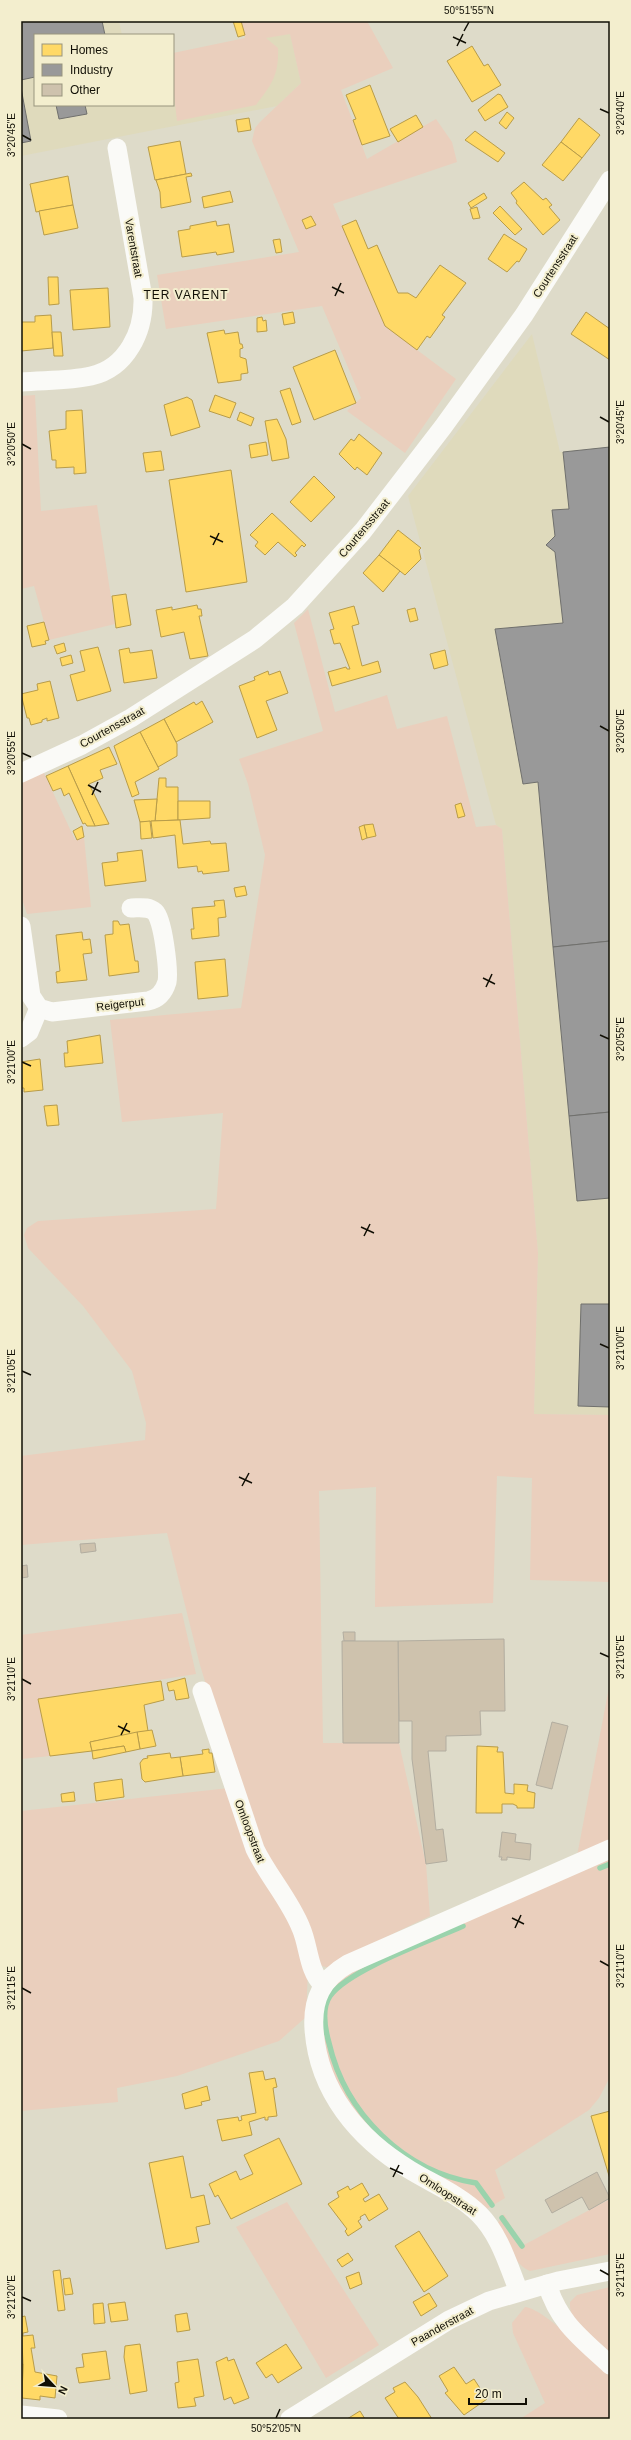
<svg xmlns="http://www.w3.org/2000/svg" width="631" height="2440" viewBox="0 0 631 2440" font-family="Arial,sans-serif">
<rect width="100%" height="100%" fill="#dedbc9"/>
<!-- built -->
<g fill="#dfdabc">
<path d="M21,21H119L122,35H35V105H173V54L290,33L301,83L277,106L21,156Z"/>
<path d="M532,334L560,452L610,447V1415L534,1414L538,1253L502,829L496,825L408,496Z"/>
</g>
<!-- green -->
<g fill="#eacfbd">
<path d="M241,21H367L393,68L341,90L367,159L436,119L452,142L457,162L333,204L385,326L456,379L405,453L347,411L361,398L322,306L166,329L157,275L299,252L252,141L255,128L260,122L301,83L290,34L266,38L278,48C279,75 272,84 256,105L177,121L173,86V53L245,38Z"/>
<path d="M35,395L41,511L97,505L115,624L49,640L34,586L21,589V396Z"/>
<path d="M308,609L335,712L387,695L397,729L447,716L476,827L496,825L502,829L538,1253L534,1414L610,1415V1582L530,1580L532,1478L497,1476L493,1603L375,1607L376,1487L319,1491L323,1743H399L426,1864L430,1916L382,1939L329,1968L319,1965L261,1852L234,1776L200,1665L167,1533L21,1545V1456L145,1440L146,1423L132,1371L83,1306L28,1248L24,1235L27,1228L38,1221L216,1209L223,1113L122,1122L110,1020L241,1008L265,855L248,784L239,759L323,731L294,623Z"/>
<path d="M43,771L75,840L84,837L91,907L27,914L21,896V781Z"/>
<path d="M182,1613L196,1674L38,1699L50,1756L21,1759V1635Z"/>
<path d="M610,1682V1842L577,1856Z"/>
<path d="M229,1788L293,1919L308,1968L306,2017L279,2041L177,2076L117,2088L118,2102L21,2111V1811Z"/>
<path d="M610,1857V2077L599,2098L589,2110L495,2170L505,2198L485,2210L399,2156L348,2105L329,2066L320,2015L336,1980Z"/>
<path d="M610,2199V2254L530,2271C512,2263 505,2241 497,2224L504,2214L522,2246Z"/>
<path d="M287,2202L379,2345L326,2378L236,2227Z"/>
<path d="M610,2287V2355C595,2341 568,2325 570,2302L577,2295Z"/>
<path d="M525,2307C546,2309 593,2360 610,2377V2419H520L545,2403L513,2333L512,2323Z"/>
</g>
<!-- homes -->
<g fill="#ffd966" stroke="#b89c49">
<path d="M233,21H241L245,35L238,37Z"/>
<path d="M472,46L484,66L488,64L501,85L472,102L447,61Z"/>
<path d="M370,85L390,136L362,145L353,120L356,119L346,95Z"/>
<path d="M498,94L501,95L508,107L485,121L478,110Z"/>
<path d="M507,112L514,118L506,129L499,123Z"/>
<path d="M416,115L423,127L398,142L390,129Z"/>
<path d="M249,118L251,130L238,132L236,120Z"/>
<path d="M579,118L600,135L582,158L561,142Z"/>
<path d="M475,131L505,153L498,162L465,140Z"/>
<path d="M180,141L186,174L155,180L148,147Z"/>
<path d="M561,142L582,158L563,181L542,165Z"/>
<path d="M191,173L192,176L186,177L191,202L161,208L160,192L156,180Z"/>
<path d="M68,176L73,205L36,212L30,184Z"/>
<path d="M524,182L543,200L546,198L552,205L549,207L560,220L543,235L516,203L517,201L511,193Z"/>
<path d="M230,191L233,202L204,208L202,197Z"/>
<path d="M484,193L487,198L471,208L468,203Z"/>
<path d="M73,205L78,228L44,235L39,211Z"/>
<path d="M500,206L522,229L515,235L493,213Z"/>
<path d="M477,207L480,218L473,219L470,209Z"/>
<path d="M311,216L316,225L306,229L302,220Z"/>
<path d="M356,220L368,249L377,245L398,293H408L416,298L440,265L466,283L442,315L445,317L430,338L427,336L417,350L385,326L342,226Z"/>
<path d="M216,221L217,226L229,224L234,252L217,255L216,252L182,257L178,231L190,229V226Z"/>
<path d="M504,234L527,249L519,262L517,261L507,272L488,259Z"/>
<path d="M280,239L282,252L276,253L273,240Z"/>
<path d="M48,277H58L59,304L49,305Z"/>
<path d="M108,288L110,327L73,330L70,290Z"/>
<path d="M293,312L295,323L284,325L282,314Z"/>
<path d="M586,312L610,329V360L571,334Z"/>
<path d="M51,315L53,348L21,351V322H35V316Z"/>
<path d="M262,317L263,321L266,320L267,331L257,332V318Z"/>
<path d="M224,330L225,334L238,332L240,344H242L243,348L240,349V357L246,359L248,373L241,374V380L218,383L207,333Z"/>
<path d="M52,332H61L63,356H54Z"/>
<path d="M335,350L356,403L314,420L293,367Z"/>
<path d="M290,388L301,422L292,425L280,391Z"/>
<path d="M215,395L236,403L230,418L209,411Z"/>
<path d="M187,397L192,400L200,427L171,436L164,405Z"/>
<path d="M82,410L86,473L74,474V467L56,468V460H52L49,431L66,429V411Z"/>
<path d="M240,412L254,418L251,426L237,420Z"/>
<path d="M277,419L286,439L289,458L272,461L265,421Z"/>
<path d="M359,434L382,453L367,475L357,467L355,470L339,454L351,439L354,441Z"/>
<path d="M266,442L268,455L251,458L249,445Z"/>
<path d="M161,451L164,470L146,472L143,453Z"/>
<path d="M231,470L247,582L186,592L169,480Z"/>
<path d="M314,476L335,497L311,522L290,502Z"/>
<path d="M272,513L306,545L304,547L302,545L295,553L297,555L295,557L278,542L265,555L255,546L258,542L250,535Z"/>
<path d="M398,530L421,548L419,550L421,559L405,575L379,555Z"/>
<path d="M379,555L400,571L383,592L363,573Z"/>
<path d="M126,594L131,625L116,628L112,596Z"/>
<path d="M197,605L198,609H201L202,616H199L208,656L190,659L184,632L161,637L156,610L172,607V610Z"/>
<path d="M354,606L359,624L352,626L362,666L378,661L381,672L332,686L328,672L346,667L347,669H350L340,643L334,644L330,630L334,629L329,613Z"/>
<path d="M415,608L418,620L410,622L407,610Z"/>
<path d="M44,622L49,640L45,641L46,644L32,647L27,626Z"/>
<path d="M64,643L66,651L57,654L54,646Z"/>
<path d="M98,647L111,691L77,701L70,675L85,671L80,651Z"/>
<path d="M129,648L130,653L152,650L157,678L124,683L119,650Z"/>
<path d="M445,650L448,665L434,669L430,654Z"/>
<path d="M71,655L73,663L62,666L60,658Z"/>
<path d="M268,671L269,675L280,671L288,693L266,701L277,730L257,738L239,686L255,680L254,677Z"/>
<path d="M50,681L59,718L47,721V718L42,720V722L31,725L29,718H27L21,694L38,690L37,684Z"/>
<path d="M202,701L213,722L176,742L164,719L194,702L196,705Z"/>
<path d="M164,719L177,744V756L158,767L140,732Z"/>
<path d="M140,732L159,769L135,782L139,794L132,797L114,746Z"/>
<path d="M109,747L117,764L100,770L103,778L89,784L109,824L95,826L68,766Z"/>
<path d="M68,766L95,826H87L85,823L83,824L69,793L64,796L61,788L53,791L46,776Z"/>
<path d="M159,778H166V787H178V820L155,821Z"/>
<path d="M157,799L155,821L140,822L134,800Z"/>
<path d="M178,801H210V818L178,820Z"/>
<path d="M461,803L465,816L458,818L455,805Z"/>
<path d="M180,820L183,844L210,841L211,844L226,843L229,871L203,874L202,871L198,872L197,866L178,868L175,835L153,838L151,821Z"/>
<path d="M150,821L152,838L141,839L140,822Z"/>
<path d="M373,824L376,836L367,838L364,825Z"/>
<path d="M364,825L367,838L362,840L359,827Z"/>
<path d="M82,826L84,837L77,840L73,831Z"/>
<path d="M142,850L146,881L105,886L102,863L118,861L117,853Z"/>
<path d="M245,886L247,895L236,897L234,888Z"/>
<path d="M224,900L226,917L218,918L219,936L192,939L191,929H194L192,908L215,906L214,901Z"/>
<path d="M113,921H118L120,925L129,924L135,961H138L139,972L109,976L105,935L113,934Z"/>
<path d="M82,932L83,940L90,939L92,953L83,954L87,980L57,983L56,972L60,971L56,935Z"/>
<path d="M225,959L228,996L198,999L195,962Z"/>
<path d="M100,1035L103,1063L65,1067L64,1053H68L67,1041Z"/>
<path d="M40,1059L43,1090L24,1092V1088H21V1062Z"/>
<path d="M57,1105L59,1125L47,1126L44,1106Z"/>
<path d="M185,1678L189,1698L176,1700L174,1690L169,1691L167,1683Z"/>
<path d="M161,1681L164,1700L144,1705L148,1731L90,1742L92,1751L50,1756L38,1699Z"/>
<path d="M152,1730L156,1746L140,1749L137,1732Z"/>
<path d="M137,1732L140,1749L126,1752L124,1746L92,1751L90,1742Z"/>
<path d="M124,1746L126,1752L93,1759L92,1751Z"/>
<path d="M477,1746L498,1747L497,1752H503L505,1793L514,1794V1784L528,1785L527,1791L535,1793L534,1808H517V1806L513,1804H502V1813H476Z"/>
<path d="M209,1749V1753H212L215,1772L183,1776L180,1757L203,1754L202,1750Z"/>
<path d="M170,1753L171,1758L180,1757L183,1776L145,1782L142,1779L140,1763L143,1759L148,1758L147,1756Z"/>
<path d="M122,1779L124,1797L96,1801L94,1783Z"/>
<path d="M74,1792L75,1801L62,1802L61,1794Z"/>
<path d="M263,2071L265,2080L275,2078L277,2087L273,2088L277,2116L268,2117V2120H265V2117L249,2122L252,2135L222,2141L217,2120L238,2117L239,2121L242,2120L241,2116L256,2113L249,2073Z"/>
<path d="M207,2086L210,2100L201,2102L202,2105L185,2109L182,2094Z"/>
<path d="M610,2111V2179L591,2116Z"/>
<path d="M279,2138L302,2184L231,2219L218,2195L215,2197L209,2184L236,2171L240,2180L253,2174L244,2155Z"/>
<path d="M183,2156L191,2198L204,2195L210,2224L196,2227L199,2242L166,2249L149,2163Z"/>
<path d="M362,2183L369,2195L363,2199L365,2202L379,2194L388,2209L369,2221L365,2214L360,2217L361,2219L358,2221L362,2227L348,2236L345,2231L347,2229L328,2204L339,2197L337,2192L348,2186L350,2190Z"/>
<path d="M419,2231L448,2276L424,2292L395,2246Z"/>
<path d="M348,2253L353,2260L342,2267L337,2260Z"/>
<path d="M60,2270L65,2310L58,2311L53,2271Z"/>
<path d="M359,2272L362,2284L350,2289L346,2277Z"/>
<path d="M70,2278L73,2294L65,2295L63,2279Z"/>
<path d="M429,2293L437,2306L421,2316L413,2302Z"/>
<path d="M125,2302L128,2320L111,2322L108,2304Z"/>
<path d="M103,2303L105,2323L94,2324L93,2304Z"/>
<path d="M187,2313L190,2330L177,2332L175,2315Z"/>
<path d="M25,2316L28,2332L23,2333V2336L33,2335L35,2348H31L35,2372L57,2376L55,2398L40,2396V2400L22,2398L23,2364L21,2317Z"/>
<path d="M140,2344L147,2391L130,2394L124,2357L125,2346Z"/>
<path d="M286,2344L302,2368L278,2383L272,2374L266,2378L256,2363Z"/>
<path d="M106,2351L110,2379L79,2383L76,2368L84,2367L82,2354Z"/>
<path d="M227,2357L228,2361L234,2359L249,2398L234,2404L231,2397L224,2400L216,2362Z"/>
<path d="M198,2359L204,2396L194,2398L196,2406L178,2408L175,2383L179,2382L177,2362Z"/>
<path d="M21,2364H23L22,2398H21Z"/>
<path d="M454,2367L466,2384L474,2379L487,2399L464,2415L445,2393L448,2391L439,2376Z"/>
<path d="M405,2382L418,2397L432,2419H399L385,2398L395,2392L393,2388Z"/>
<path d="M360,2411L365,2419H347Z"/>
</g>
<!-- industry -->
<g fill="#999" stroke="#70706d">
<path d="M21,21H102L105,35H35V77L21,80Z"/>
<path d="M21,88L31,141L21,143Z"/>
<path d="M56,105H85L87,114L59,119Z"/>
<path d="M610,447V941L553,947L538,782L523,784L495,629L563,623L555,552L546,545L555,536L552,510L569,509L563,452Z"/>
<path d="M610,941V1112L569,1116L553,947Z"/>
<path d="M610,1112V1198L577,1201L569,1116Z"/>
<path d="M581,1304H610V1407L578,1406Z"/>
</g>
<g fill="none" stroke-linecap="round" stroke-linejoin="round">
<!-- stream -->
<g stroke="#9ad3ac" stroke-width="5.5">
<path d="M600,1868L610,1864"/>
<path d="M463,1926C432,1940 348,1970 330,1996C321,2009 325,2029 329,2043C345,2113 404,2172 476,2183L492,2205"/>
<path d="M502,2218L522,2246"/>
</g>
</g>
<!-- building -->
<g fill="#cec2ad" stroke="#b2ada0">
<path d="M95,1543L96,1551L81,1553L80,1544Z"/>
<path d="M27,1565L28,1577L21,1578V1566Z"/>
<path d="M343,1632H355V1641H344Z"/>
<path d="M504,1639L505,1711H480L481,1735L446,1736V1751H428L436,1830L443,1829L447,1861L426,1864L412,1759V1721H399L398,1641Z"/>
<path d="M342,1641H398L399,1743H343Z"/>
<path d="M552,1722L568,1726L552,1789L536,1785Z"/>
<path d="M502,1832L516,1834L515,1842L531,1844L530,1860L507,1857V1860H501L502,1857H499Z"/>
<path d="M597,2172L610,2198L589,2210L582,2197L552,2213L545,2200Z"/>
</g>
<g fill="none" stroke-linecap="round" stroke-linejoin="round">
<!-- minor -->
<g stroke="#fafaf7" stroke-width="19">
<path d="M21,382C44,380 69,381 91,376C127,368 144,331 143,298L117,148"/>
<path d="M21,773L82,745L131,718L255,639L295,606L363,531L443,427L524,315L610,180"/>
<path d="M21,926L31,996L39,1008L52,1012L148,1001C158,999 164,992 167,982C169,971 163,919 155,912C148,906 140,908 131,908"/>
<path d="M21,1038L29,1032L39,1008"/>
<path d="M202,1691L255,1849C268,1876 290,1900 301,1928C309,1946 308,1971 323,1985"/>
<path d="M547,2284C559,2323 581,2338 610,2365"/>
<path d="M519,2292C508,2265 500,2235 479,2214C460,2195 433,2184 410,2170C358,2139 318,2091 314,2029C312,1999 322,1979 348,1964L610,1849"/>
<path d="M21,2415L58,2419"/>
<path d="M290,2419L449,2320L489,2301L558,2281L610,2271"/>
</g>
</g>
<!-- ticks -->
<path fill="none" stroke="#110f05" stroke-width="1.5" d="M464,31L469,22M453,37L466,43M457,46L463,34M600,109L609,113M22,135L31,140M332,287L344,293M335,296L341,283M600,417L609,422M22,444L31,449M210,536L223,542M213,545L219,533M600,726L609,731M22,753L31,757M88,785L101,792M92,795L98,782M483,978L495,984M486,987L492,974M600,1035L609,1039M22,1062L31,1066M361,1227L374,1233M364,1236L370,1224M600,1344L609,1348M22,1371L31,1375M239,1477L252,1483M242,1486L249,1473M600,1653L609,1657M22,1679L31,1684M118,1726L130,1732M121,1735L127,1723M512,1918L524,1924M515,1928L521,1915M600,1961L609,1966M22,1988L31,1993M390,2168L403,2174M393,2177L399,2165M600,2270L609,2275M22,2297L31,2301M276,2418L280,2409"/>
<g text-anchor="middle" stroke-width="4" stroke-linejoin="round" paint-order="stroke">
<!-- street labels -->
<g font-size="11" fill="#110f05" stroke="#f3eece">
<text transform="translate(134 248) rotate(80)" y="4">Varentstraat</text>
<text transform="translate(555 266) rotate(-57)" y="4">Courtensstraat</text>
<text transform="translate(364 528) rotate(-50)" y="4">Courtensstraat</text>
<text transform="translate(112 727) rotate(-29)" y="4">Courtensstraat</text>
<text transform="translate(120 1004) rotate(-7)" y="4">Reigerput</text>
<text transform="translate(250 1831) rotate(69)" y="4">Omloopstraat</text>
<text transform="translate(448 2194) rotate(33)" y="4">Omloopstraat</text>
<text transform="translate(442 2326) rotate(-29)" y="4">Paanderstraat</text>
</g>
<!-- neighbourhood labels -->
<g font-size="12" letter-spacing="1" fill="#110f05" stroke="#f3eece">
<text x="186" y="299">TER VARENT</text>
</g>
</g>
<!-- border -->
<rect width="631" height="2440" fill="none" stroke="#f3eece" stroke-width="44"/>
<!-- legend -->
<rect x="34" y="34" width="140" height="72" fill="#f3eece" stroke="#99957e"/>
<rect x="42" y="44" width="20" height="12" fill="#ffd966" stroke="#99957e"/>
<text x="70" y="54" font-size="12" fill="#110f05">Homes</text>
<rect x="42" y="64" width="20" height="12" fill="#999999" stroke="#99957e"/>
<text x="70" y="74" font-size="12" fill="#110f05">Industry</text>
<rect x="42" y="84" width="20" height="12" fill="#cec2ad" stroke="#99957e"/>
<text x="70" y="94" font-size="12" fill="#110f05">Other</text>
<!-- north arrow -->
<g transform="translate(54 2386) rotate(116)" stroke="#f3eece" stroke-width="3" paint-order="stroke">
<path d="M0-3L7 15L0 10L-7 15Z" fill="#110f05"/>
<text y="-6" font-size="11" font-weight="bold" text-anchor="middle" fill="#110f05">N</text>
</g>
<!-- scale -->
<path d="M469 2398v6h57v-6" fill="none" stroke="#110f05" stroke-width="2"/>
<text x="475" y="2398" font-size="12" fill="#110f05" stroke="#f3eece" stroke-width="3" paint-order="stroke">20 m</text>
<rect x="22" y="22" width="587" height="2396" fill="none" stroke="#110f05" stroke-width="1.5"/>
<g font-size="10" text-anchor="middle" fill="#110f05">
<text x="469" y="14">50°51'55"N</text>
<text transform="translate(620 113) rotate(-90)" y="4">3°20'40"E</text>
<text transform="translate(11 135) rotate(-90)" y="4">3°20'45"E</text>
<text transform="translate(620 422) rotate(-90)" y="4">3°20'45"E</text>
<text transform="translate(11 444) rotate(-90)" y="4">3°20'50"E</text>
<text transform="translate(620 731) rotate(-90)" y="4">3°20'50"E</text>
<text transform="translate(11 753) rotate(-90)" y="4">3°20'55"E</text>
<text transform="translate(620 1039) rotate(-90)" y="4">3°20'55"E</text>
<text transform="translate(11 1062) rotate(-90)" y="4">3°21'00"E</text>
<text transform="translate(620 1348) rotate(-90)" y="4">3°21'00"E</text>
<text transform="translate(11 1371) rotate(-90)" y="4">3°21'05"E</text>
<text transform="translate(620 1657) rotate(-90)" y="4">3°21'05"E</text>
<text transform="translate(11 1679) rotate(-90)" y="4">3°21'10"E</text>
<text transform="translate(620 1966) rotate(-90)" y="4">3°21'10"E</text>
<text transform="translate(11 1988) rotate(-90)" y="4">3°21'15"E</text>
<text transform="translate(620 2275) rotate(-90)" y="4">3°21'15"E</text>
<text transform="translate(11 2297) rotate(-90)" y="4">3°21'20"E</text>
<text x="276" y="2432">50°52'05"N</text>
</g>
</svg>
